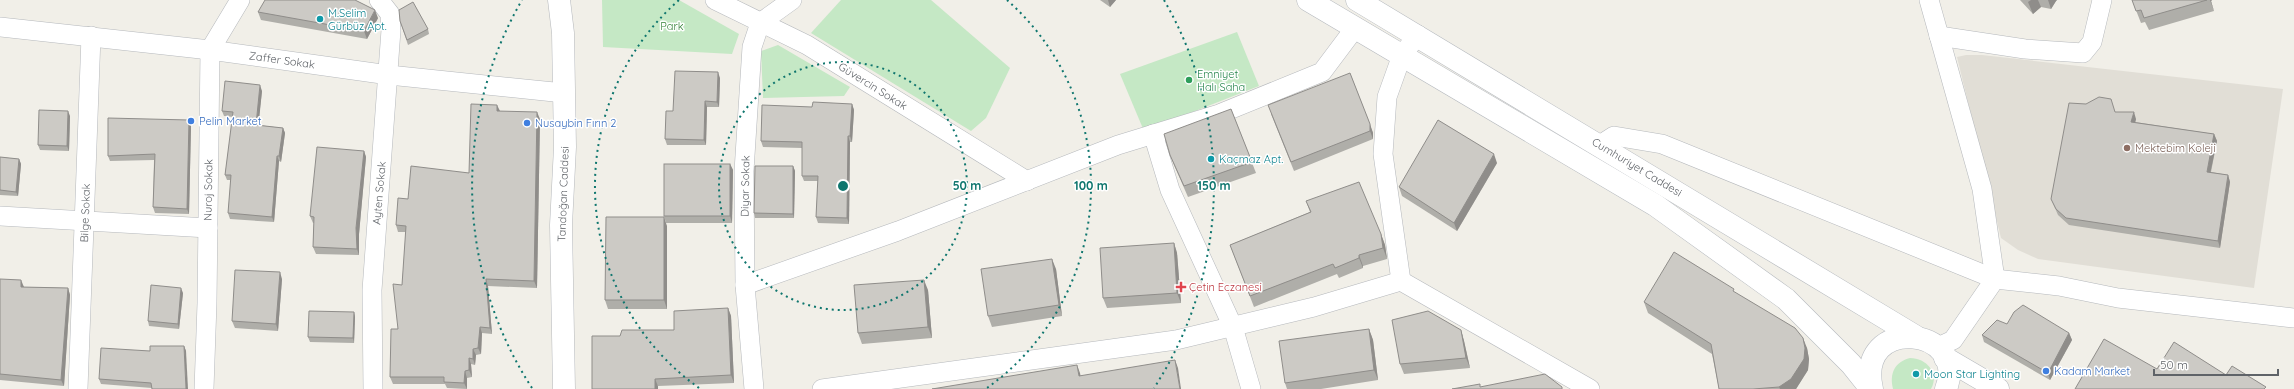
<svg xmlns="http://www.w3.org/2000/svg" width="2294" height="389" viewBox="0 0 2294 389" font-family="Quicksand,sans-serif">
<rect width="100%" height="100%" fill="#f1efe8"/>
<!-- education -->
<path fill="#e1ded6" d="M1966,55H1982L2283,89L2254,288L2038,259L2018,250L2001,238L1957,57Z"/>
<!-- green -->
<g fill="#c5e8c5">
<path d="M602,0H679L739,34L732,54L603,47Z"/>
<path d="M841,0H931L1010,68L986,118L971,131L811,33Z"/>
<path d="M1237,32L1259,86L1144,131L1120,74Z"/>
<path d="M778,45L850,87L844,96L763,98L761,51Z"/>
<path d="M1910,358C1926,358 1940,373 1931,389H1893C1889,373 1895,362 1910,358Z"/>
</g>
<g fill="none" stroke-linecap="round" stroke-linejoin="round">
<!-- minor casing -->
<g stroke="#b5b8bc" stroke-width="20">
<g id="minor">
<path d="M715,0L807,45L1027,181"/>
<path d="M1929,0L1982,189L1995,279L1953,340L1938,347"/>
<path d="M0,27L210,50L389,75L564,93"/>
<path d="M1939,36L2025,49L2083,53L2092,42L2102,0"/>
<path d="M1153,134L1170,190L1233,327L1251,389"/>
<path d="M1600,145L1614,136L1662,144L1995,279L2059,286L2118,298L2294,318"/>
<path d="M0,216L208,228"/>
<path d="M1401,281L1383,154L1387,97L1402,55L1418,35"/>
<path d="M745,285L898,231L1118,145L1219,114L1322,72L1355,28"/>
<path d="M78,389L91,36"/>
<path d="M204,389L207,303L210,50L240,0"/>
<path d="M373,389L372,290L391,30L390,14L379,0"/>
<path d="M754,389L745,285L744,171L752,47L760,23L792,0"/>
<path d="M822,389L1176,340L1314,307L1401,281L1590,389"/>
</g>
</g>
<!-- tertiary casing -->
<g stroke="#b5b8bc" stroke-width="23">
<path id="tertiary" d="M559,0L563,33L565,147L561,225L564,389"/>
</g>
<!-- secondary casing -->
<g stroke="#b6babf" stroke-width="23">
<g id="secondary">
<path d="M1308,0L1655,205L1786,299L1851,364L1871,389"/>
<path d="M1357,0L1915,336"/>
<path d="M1945,358L1998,389"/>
<path d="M1872,389C1855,314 1970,326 1946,389"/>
</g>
</g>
<!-- minor -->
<use href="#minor" stroke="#fff" stroke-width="19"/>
<!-- tertiary -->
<use href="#tertiary" stroke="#fff" stroke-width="22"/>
<!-- secondary -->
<use href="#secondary" stroke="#fff" stroke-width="22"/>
</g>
<!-- wall -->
<g fill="#afaea9">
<path d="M1100,0H1116L1110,7Z"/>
<path d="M2020,0H2057L2056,1L2051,9L2041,7L2033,14Z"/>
<path d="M2132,0H2212L2211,1L2214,11L2149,30L2145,22L2141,23Z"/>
<path d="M258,12L378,18L367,39L261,20Z"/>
<path d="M400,21L428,29L429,34L408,45Z"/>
<path d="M1350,73L1373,133V139L1294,171L1271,114Z"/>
<path d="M720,78L719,107H707L706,145H667L665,139L673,111Z"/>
<path d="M262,91L258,125L283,128L285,133L281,162L279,161L274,222L230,219L228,213L231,180H227L225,175L233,117L224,116L222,111Z"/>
<path d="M852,104L854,110L852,142H850L849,224L818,223L816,217L818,181H804L802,176V148L763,147L761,141L812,107Z"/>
<path d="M1231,109L1256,173L1188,197L1174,165L1170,155Z"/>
<path d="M500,111L540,119L537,288L488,286L492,334L482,333L481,354L476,355L475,365L471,364L472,377L467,378V389L447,388L445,384H393L390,377L398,329L402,285L406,232H398L396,225L408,199L469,173Z"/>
<path d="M2115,112L2136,119L2135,122L2214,134L2217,141L2211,172L2228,175L2230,182L2220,248L2069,225L2058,215L2051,199Z"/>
<path d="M70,116L69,151L40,150L38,145Z"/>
<path d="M189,120L191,126L189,214L155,213L153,207L154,160L110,161L108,156Z"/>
<path d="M364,151L366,157L359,234V255L316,254L313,247L314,223H313L310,216Z"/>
<path d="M0,157L19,159L21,164L18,196L0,195Z"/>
<path d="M1497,163L1457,231L1402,196L1399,187Z"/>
<path d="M730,164L733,170L732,223H666L664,216Z"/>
<path d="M793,166L795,171L794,218H755L754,213Z"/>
<path d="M1306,201L1381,234L1385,245L1387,259L1363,266V268L1339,278L1337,274L1254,307L1230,245L1310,212Z"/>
<path d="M667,226V309H608L605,300Z"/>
<path d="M1174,243L1177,253L1181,303L1107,308L1103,298Z"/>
<path d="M1056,269L1062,316L992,327L988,316Z"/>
<path d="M0,279L24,287L68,288L70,295L64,386L0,380Z"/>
<path d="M282,279L278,331L235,328L232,321Z"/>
<path d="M928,290L932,338L862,344L858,333Z"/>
<path d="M183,293L179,329L149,326L148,321Z"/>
<path d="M1735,293L1807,348L1809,359L1808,370L1796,389H1719L1712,354L1648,313L1644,302Z"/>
<path d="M728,308L731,316L734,383L658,386L620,336L674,330Z"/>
<path d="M354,312L355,317L354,343L310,342L308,337Z"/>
<path d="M1369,329L1373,340L1378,380L1321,389H1287L1285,383Z"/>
<path d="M1461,330L1464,341L1470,368L1404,374L1400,364Z"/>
<path d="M2069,333L2072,340L2050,380L1984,342L1982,335Z"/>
<path d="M184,346L186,351L152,388L101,384L99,379L150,351Z"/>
</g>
<!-- shaded-wall -->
<g fill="#8f8d8a">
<path d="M1108,0H1116L1110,7Z"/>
<path d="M2031,0H2038L2041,7L2033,14L2028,2Z"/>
<path d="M2048,0H2057L2056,1L2051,9Z"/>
<path d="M2210,0H2212L2211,1L2214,11Z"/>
<path d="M375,10L378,18L367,39L364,31Z"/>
<path d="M718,72L720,78L719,107L717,102Z"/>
<path d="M260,85L262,91L258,130L256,125Z"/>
<path d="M705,101L707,107L706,145L704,140Z"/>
<path d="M852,104L854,110L852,142L850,136Z"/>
<path d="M497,105L500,111H497Z"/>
<path d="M68,111L70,116L69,151L67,146Z"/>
<path d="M537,112L540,119L537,288L534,281Z"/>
<path d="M2134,112L2136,119L2134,128L2131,122Z"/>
<path d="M189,120L191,126L189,214L187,209Z"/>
<path d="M1370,124L1373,133V139L1370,131Z"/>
<path d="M283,128L285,133L281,162L279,156Z"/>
<path d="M2214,134L2217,141L2209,179L2207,172Z"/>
<path d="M848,136L850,142L849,224L847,218Z"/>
<path d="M364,151L366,157L359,234V255L357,249L356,228Z"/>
<path d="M1494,154L1497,163L1457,231L1454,223Z"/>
<path d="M277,156L279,161L274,222L272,217Z"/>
<path d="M19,159L21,164L18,196L16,192Z"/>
<path d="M730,164L733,170L732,223L730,216Z"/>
<path d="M793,166L795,171L794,218L793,214Z"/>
<path d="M2228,175L2230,182L2220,248L2218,241Z"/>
<path d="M664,217L667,226V309L664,300Z"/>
<path d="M1381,234L1385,245L1387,259L1383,248Z"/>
<path d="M1174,243L1177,253L1181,303L1177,293Z"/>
<path d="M1359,255L1363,266V268L1359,258Z"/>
<path d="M1052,259L1056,269L1062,316L1059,305Z"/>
<path d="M280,272L282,279L278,331L276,324Z"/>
<path d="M486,279L488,286L492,334L490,328Z"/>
<path d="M21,280L24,287H21Z"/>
<path d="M924,280L928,290L932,338L928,327Z"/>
<path d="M68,288L70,295L64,386L61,380Z"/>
<path d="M181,288L183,293L179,329L178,324Z"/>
<path d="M728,308L731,316L734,383L731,375Z"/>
<path d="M354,312L355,317L354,343L353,338Z"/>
<path d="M480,327L482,333L481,354L478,348Z"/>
<path d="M1369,329L1373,340L1378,380L1374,370Z"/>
<path d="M1461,330L1464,341L1470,368L1466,358Z"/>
<path d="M2069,333L2072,340L2050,380L2048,373Z"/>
<path d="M1803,338L1807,348L1809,359L1808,370L1796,389H1780L1779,387Z"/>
<path d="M184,346L186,351L188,389H186Z"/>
<path d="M473,349L476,355L475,365L473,359Z"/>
<path d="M469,358L471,364L472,377L469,370Z"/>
<path d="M1175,360L1178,368L1181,389H1180Z"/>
<path d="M1077,365L1080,373L1082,384L1079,376Z"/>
<path d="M465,371L467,378V389L464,383Z"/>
<path d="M655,379L658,386V389H655Z"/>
</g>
<!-- building -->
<g fill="#cccac5" stroke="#8f8d8a">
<path d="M265,0H355L375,10L364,31L258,12Z"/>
<path d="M2132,0H2207L2144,18L2141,10L2136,11Z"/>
<path d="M413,2L428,29L407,40L400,21L399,10Z"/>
<path d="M675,71L718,72L717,102L705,101L704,140L665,139L666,111H673Z"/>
<path d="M1350,73L1370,124V131L1291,162L1268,105Z"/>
<path d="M225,81L260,85L256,125L283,128L279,156H277L272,217L228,213L231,175H225L233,112L222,111Z"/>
<path d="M2099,97L2111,99L2115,112H2134L2131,122L2214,134L2207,172L2228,175L2218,241L2066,218L2056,209L2051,199L2069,103L2086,104Z"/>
<path d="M813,102L852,104L850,136H848L847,218L816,217L818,176H802V142L761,141L762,105L812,107Z"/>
<path d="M471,104L497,105V111L537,112L534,281L486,279L490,328L480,327L478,348L473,349V359L469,358V370L465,371L464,383L444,382V377H390L391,329H398L393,284L402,285L406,226L396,225L398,198L408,199L411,166L469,173Z"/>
<path d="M1231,109L1252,162L1184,186L1170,155L1164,134Z"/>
<path d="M39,110L68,111L67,146L38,145Z"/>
<path d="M108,118L189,120L187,209L153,207L155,154L108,156Z"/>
<path d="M1438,120L1494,154L1454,223L1399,187Z"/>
<path d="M317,147L364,151L356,228L357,249L313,247L314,217L310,216Z"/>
<path d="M0,157L19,159L16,192L0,190Z"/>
<rect x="664" y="164" width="66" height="52"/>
<path d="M755,166H793V214L754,213Z"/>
<path d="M1359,182L1381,234L1383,248L1359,255V258L1335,268L1333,264L1250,296L1230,245L1311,212L1306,201Z"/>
<path d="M606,217H664V300H605Z"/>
<path d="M1174,243L1177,293L1103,298L1100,248Z"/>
<path d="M1674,252L1734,289L1733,291L1795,328L1803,338L1805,348L1804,359L1791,379L1779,387L1753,389H1719L1711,344L1644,302Z"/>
<path d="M1052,259L1059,305L988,316L981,269Z"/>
<path d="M235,270L280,272L276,324L232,321Z"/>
<path d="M0,279L21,280V287L68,288L61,380L0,374Z"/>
<path d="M924,280L928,327L858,333L854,285Z"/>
<path d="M151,285L181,288L178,324L148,321Z"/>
<path d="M2023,305L2069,333L2048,373L1982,335L1997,320L2007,324L2014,312Z"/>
<path d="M728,308L731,375L655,379V389H592V336H620L622,330H674V311Z"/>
<path d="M309,311L354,312L353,338L308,337Z"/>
<path d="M1428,311L1461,330L1466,358L1400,364L1392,320Z"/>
<path d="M1369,329L1374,370L1285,383L1279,341Z"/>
<path d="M2104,339L2157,369L2174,342L2226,375L2232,366L2266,387L2264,389H2075Z"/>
<path d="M150,346H184L186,389H152L151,383L99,379L101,348L150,351Z"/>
<path d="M1175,360L1180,389H932L1077,365L1079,376Z"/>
<path d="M1545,374L1562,387V389H1452L1480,384V387Z"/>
</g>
<!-- distance rings -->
<g fill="none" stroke="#0f766e" stroke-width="2" stroke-dasharray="2 4">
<circle cx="843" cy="186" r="124"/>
<path d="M699 388A248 248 0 0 1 679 0M1007 0A248 248 0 0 1 987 388"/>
<path d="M532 388A371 371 0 0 1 522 0M1164 0A371 371 0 0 1 1154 388"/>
</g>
<!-- markers -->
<g fill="#0f9aa8" stroke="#fff" stroke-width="1.5">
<circle cx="320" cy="19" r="4"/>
<circle cx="1211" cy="159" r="4"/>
<circle cx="1916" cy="374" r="4"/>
</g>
<circle fill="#2e9e5b" stroke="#fff" stroke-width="1.5" cx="1189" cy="80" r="4"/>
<g fill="#3f7fe0" stroke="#fff" stroke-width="1.5">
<circle cx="191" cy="121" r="4"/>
<circle cx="527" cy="123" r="4"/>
<circle cx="2046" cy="371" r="4"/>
</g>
<circle fill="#8d6e63" stroke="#fff" stroke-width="1.5" cx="2127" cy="148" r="4"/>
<path fill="#e0444e" stroke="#fff" stroke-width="1.5" d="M1179 281h4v4h4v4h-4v4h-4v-4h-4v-4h4z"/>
<g text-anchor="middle" stroke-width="3" stroke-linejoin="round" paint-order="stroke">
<!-- culture labels -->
<g font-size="11" fill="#0d838f" stroke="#fff" text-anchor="start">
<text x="328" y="17">M.Selim<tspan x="328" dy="13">Gürbüz Apt.</tspan></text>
<text x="1219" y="163">Kaçmaz Apt.</text>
<text x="1924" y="378">Moon Star Lighting</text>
</g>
<!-- park labels -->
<g font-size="11" fill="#348238" stroke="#fff">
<text x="672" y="30">Park</text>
</g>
<!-- street labels -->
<g font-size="11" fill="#5f6368" stroke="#fff">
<text transform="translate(282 60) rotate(8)" y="4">Zaffer Sokak</text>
<text transform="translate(873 86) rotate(32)" y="4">Güvercin Sokak</text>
<text transform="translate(1637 167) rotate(31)" y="4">Cumhuriyet Caddesi</text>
<text transform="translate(745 186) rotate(-89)" y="4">Diyar Sokak</text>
<text transform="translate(208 190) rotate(-89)" y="4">Nuroj Sokak</text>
<text transform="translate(379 193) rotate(-85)" y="4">Ayten Sokak</text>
<text transform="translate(563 194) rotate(-88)" y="4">Tandoğan Caddesi</text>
<text transform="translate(85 213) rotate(-88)" y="4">Bilge Sokak</text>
</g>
<!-- leisure labels -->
<g font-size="11" fill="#27864d" stroke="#fff" text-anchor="start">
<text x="1197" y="78">Emniyet<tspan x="1197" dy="13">Halı Saha</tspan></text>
</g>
<!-- shop labels -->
<g font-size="11" fill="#366cbe" stroke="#fff" text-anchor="start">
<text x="199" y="125">Pelin Market</text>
<text x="535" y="127">Nusaybin Fırın 2</text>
<text x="2054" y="375">Kadam Market</text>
</g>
<!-- education labels -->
<g font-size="11" fill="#785e54" stroke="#fff" text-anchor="start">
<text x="2135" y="152">Mektebim Koleji</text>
</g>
<!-- health labels -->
<g font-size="11" fill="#be3a42" stroke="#fff" text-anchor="start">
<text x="1189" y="291">Çetin Eczanesi</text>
</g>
</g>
<circle cx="843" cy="186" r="6" fill="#0f766e" stroke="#fff" stroke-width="2"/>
<g font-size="12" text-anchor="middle" font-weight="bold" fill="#0f766e" stroke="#fff" stroke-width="3" stroke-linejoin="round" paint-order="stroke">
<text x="967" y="190">50 m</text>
<text x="1091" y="190">100 m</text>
<text x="1214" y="190">150 m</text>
</g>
<!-- scale -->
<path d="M2154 369v6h124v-6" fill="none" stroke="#5f6368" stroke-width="2"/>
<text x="2160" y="369" font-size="12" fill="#5f6368" stroke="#ffffff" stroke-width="3" paint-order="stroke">50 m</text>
</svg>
